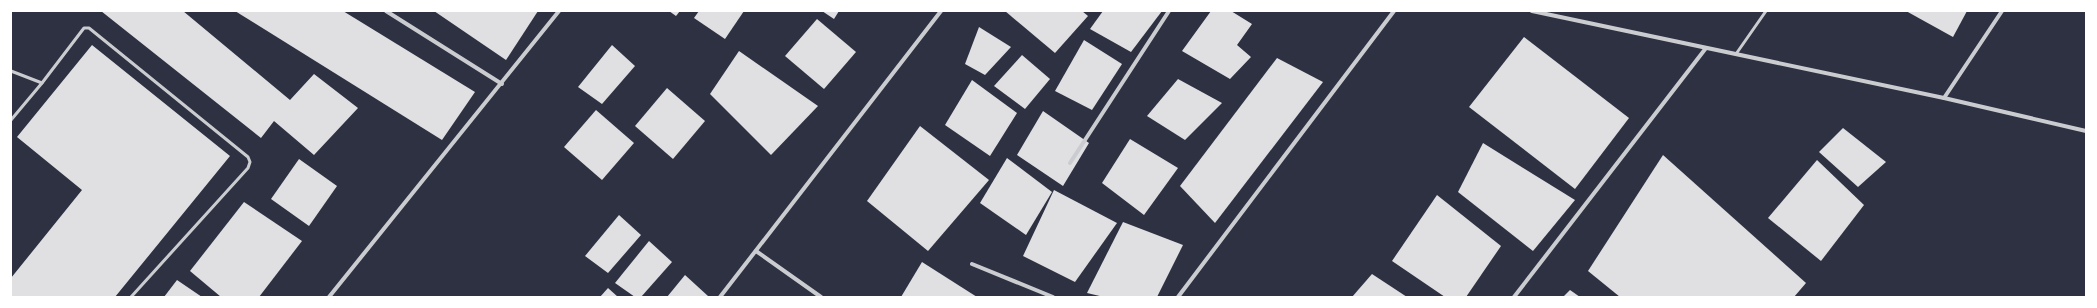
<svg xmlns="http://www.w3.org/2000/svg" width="2097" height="308" viewBox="0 0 2097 308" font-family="Montserrat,sans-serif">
<rect width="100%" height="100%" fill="#2d3142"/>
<!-- building -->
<g fill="#e0e0e3">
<path d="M101,11H183L290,100L314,74L358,108L314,155L274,121L261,138Z"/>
<path d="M235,11H343L475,92L442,140Z"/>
<path d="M434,11H538L506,60Z"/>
<path d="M669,11H680L676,16Z"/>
<path d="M699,11H744L725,39L694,18Z"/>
<path d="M822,11H839L834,19Z"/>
<path d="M1005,11H1082L1088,16L1055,53Z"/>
<path d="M1103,11H1162L1131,52L1090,29Z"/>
<path d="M1211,11H1231L1252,24L1237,45L1251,57L1230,79L1182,51Z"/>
<path d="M1906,11H1967L1953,37Z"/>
<path d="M817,19L856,52L824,89L785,56Z"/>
<path d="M979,27L1011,47L985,75L965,64Z"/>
<path d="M1524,37L1629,118L1575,189L1469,107Z"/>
<path d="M1084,40L1122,64L1092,110L1055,91Z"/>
<path d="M92,45L230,156L115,297H11V278L82,190L17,137Z"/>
<path d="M612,45L635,66L602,104L578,87Z"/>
<path d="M739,51L818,106L771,155L710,94Z"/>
<path d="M1022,55L1050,79L1025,109L994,86Z"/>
<path d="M1277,58L1323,82L1215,223L1180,186Z"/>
<path d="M1178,79L1222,103L1185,140L1147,116Z"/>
<path d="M972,80L1017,113L990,156L945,125Z"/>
<path d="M667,88L705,121L673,159L635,126Z"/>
<path d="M596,110L634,143L602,180L564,147Z"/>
<path d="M1043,111L1089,143L1063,186L1017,155Z"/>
<path d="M920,126L989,180L928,251L867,201Z"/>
<path d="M1843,128L1886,162L1858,187L1819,152Z"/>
<path d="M1130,139L1178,168L1144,215L1102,183Z"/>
<path d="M1483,143L1575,200L1533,251L1458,192Z"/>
<path d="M1663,155L1806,283L1794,297H1620L1588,271Z"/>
<path d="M1007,158L1052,192L1026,235L980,203Z"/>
<path d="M299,159L337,186L309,226L271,199Z"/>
<path d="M1817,160L1864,205L1821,261L1768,218Z"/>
<path d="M1054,190L1117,223L1075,282L1023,256Z"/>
<path d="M1437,195L1501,246L1466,297H1445L1392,261Z"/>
<path d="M244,202L302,241L259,297H221L190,271Z"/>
<path d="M619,215L641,235L608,273L585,256Z"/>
<path d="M1123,222L1183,245L1157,297H1104L1087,293Z"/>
<path d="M649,241L672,262L641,297H635L615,283Z"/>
<path d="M922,262L977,297H901Z"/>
<path d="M1372,274L1407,297H1352Z"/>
<path d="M685,275L708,296L706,297H667Z"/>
<path d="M177,280L202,297H164Z"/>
<path d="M608,288L618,297H600Z"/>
<path d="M1570,290L1580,297H1563Z"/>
</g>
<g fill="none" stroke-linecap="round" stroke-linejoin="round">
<!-- service -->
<g stroke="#caccd0" stroke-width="3">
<path d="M1736,54L1766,11"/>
<path d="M11,71L42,83L11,120"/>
<path d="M42,83L84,28H89L248,157L250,162L248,168L131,297"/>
</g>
<!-- minor -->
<g stroke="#caccd0" stroke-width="4">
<path d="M386,11L502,84"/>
<path d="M1532,11L1944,98L2086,131"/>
<path d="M1944,98L2002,11"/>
<path d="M1070,163L1169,11"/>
<path d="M756,251L821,297"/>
<path d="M972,264L1053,297"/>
<path d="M329,297L559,11"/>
<path d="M720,297L941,11"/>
<path d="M1178,297L1394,11"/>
<path d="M1514,297L1706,48"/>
</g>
</g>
<!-- border -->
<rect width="2097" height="308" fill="none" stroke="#ffffff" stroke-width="24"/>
</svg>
